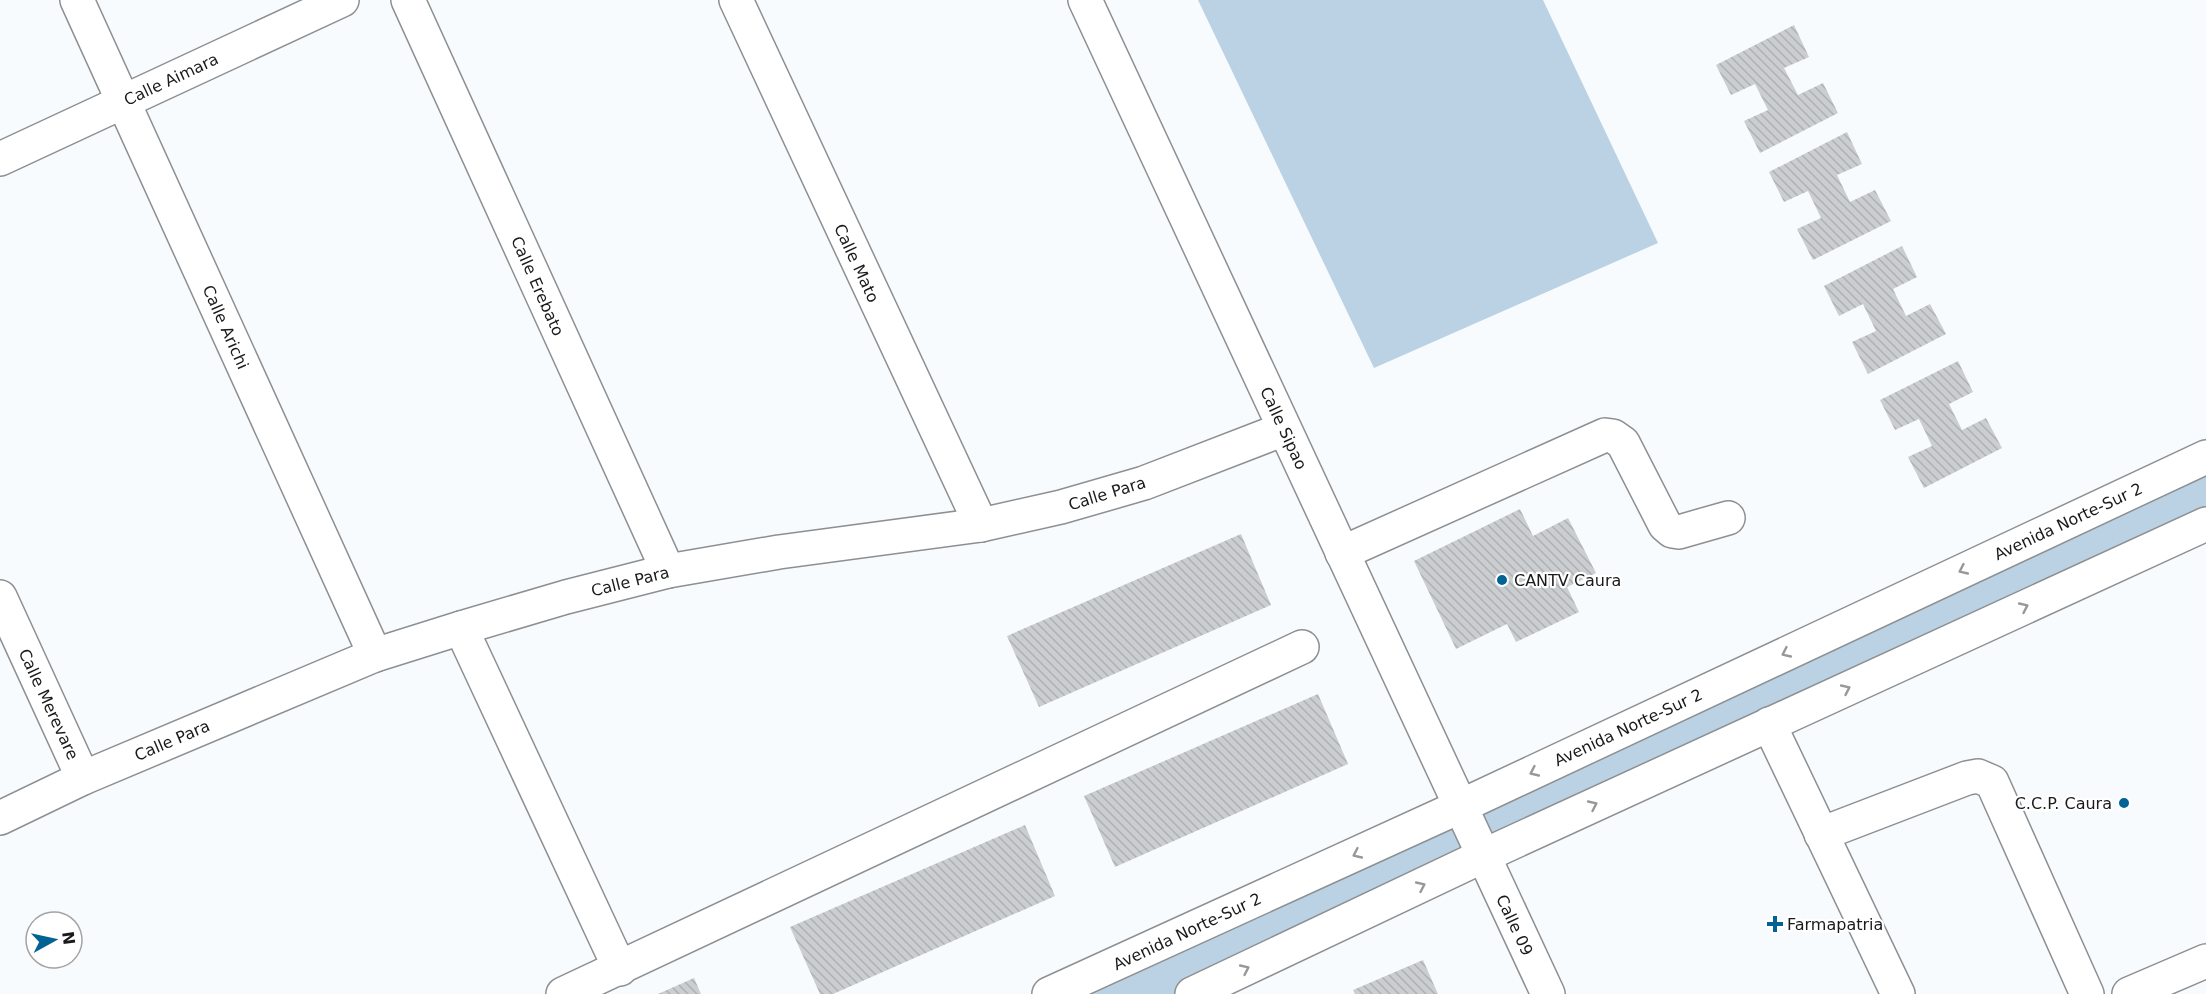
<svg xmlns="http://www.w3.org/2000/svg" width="2206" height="994" viewBox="0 0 2206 994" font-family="'DejaVu Sans',sans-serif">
<defs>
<pattern id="building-back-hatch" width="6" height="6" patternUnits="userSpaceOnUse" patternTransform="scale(1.5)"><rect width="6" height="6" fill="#cbced0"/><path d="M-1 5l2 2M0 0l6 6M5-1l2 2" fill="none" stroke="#aeb0b2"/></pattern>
</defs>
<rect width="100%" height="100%" fill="#f8fbfd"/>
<!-- grass -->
<g fill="#bbd2e4">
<path d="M1198,0H1543L1658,243L1374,368Z"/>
<path d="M2206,457V524L1192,994H1049Z"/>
</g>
<!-- building -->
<g fill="url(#building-back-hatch)">
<path d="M1794,25L1809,57L1784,68L1798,95L1823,83L1838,113L1760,153L1744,121L1768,110L1755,84L1731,95L1716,65Z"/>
<path d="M1847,132L1862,164L1837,175L1850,202L1875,190L1891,221L1813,260L1797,229L1821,218L1808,191L1784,202L1769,172Z"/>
<path d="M1902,246L1917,277L1893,289L1906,316L1930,304L1946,334L1868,374L1852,342L1876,331L1863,304L1839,316L1824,286Z"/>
<path d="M1958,361L1973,392L1949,404L1962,430L1986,418L2002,448L1924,488L1908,457L1932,446L1919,419L1895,430L1880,400Z"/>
<path d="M1520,509L1533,536L1568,518L1596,573L1567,587L1579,612L1516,642L1507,624L1456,649L1414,561Z"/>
<path d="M1241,534L1271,605L1039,707L1007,636Z"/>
<path d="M1318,694L1348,764L1115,867L1084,796Z"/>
<path d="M1025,825L1055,896L833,994H820L790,927Z"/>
<path d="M1423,960L1438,994H1355L1353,990Z"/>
<path d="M694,978L701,994H658Z"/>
</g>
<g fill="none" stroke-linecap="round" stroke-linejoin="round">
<!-- minor casing -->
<g stroke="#8d9092" stroke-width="36">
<g id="minor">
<path d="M77,0L375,655"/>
<path d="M408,0L668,571"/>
<path d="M736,0L981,525"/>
<path d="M1085,0L1548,994"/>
<path d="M0,159L342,0"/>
<path d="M1342,553L1605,435L1613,436L1623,443L1665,525L1672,531L1679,532L1728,518"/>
<path d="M0,597L83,778"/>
<path d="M461,628L620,969"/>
<path d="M1769,724L1898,994"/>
<path d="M0,818L83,778L375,655L461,628L566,597L668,571L779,552L981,525L1061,507L1144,483L1284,429"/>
<path d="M1821,834L1967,778L1978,776L1992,782L2087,994"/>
<path d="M563,994L1302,647"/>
<path d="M1049,994L1459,807L2206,457"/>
<path d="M1192,994L1483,856L2206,524"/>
<path d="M2129,994L2206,961"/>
</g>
</g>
<!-- minor -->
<use href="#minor" stroke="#fff" stroke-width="33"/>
</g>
<!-- one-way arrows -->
<defs><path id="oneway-chevron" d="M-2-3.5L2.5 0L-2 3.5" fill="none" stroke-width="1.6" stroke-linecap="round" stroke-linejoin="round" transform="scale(1.5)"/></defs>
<g stroke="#989898">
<use href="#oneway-chevron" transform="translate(1963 570) rotate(155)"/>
<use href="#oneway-chevron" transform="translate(2024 607) rotate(-25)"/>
<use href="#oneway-chevron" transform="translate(1786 653) rotate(155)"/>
<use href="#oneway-chevron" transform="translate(1846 689) rotate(-25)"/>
<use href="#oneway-chevron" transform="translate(1534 772) rotate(155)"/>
<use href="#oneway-chevron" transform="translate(1593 805) rotate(-25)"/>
<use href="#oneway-chevron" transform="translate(1357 854) rotate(155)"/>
<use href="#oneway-chevron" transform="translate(1421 886) rotate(-25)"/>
<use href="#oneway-chevron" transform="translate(1245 969) rotate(-25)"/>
</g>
<!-- markers -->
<g fill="#016393" stroke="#fff" stroke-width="2">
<circle cx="1502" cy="580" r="6"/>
<circle cx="2124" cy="803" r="6"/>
<path d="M1772 915h6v6h6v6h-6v6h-6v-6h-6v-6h6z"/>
</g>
<g text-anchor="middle" stroke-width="4.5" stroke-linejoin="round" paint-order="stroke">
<!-- street labels -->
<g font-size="16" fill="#191a1b" stroke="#fff">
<text transform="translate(171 79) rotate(-25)" y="6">Calle Aimara</text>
<text transform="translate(857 263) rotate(65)" y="6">Calle Mato</text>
<text transform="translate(538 286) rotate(66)" y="6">Calle Erebato</text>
<text transform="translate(226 327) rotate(66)" y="6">Calle Arichi</text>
<text transform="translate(1284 428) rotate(65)" y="6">Calle Sipao</text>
<text transform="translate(1107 493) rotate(-17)" y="6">Calle Para</text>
<text transform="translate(2068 521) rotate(-25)" y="6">Avenida Norte-Sur 2</text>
<text transform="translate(630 581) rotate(-14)" y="6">Calle Para</text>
<text transform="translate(49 704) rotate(65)" y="6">Calle Merevare</text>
<text transform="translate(1628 727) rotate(-25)" y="6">Avenida Norte-Sur 2</text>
<text transform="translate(172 740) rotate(-23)" y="6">Calle Para</text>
<text transform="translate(1515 925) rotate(65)" y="6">Calle 09</text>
<text transform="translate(1187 931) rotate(-25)" y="6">Avenida Norte-Sur 2</text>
</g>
<!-- poi labels -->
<g font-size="16" fill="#191a1b" stroke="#fff" text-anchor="start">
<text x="1514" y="586">CANTV Caura</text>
<text x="2112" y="809" text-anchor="end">C.C.P. Caura</text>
<text x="1787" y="930">Farmapatria</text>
</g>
</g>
<!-- north arrow -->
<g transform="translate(54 940) rotate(82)"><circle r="28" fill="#ffffff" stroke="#a3a3a4" stroke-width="1.5"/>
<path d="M0-4.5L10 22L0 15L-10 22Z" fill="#016393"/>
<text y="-9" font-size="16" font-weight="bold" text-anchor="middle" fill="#191a1b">N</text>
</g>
</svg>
